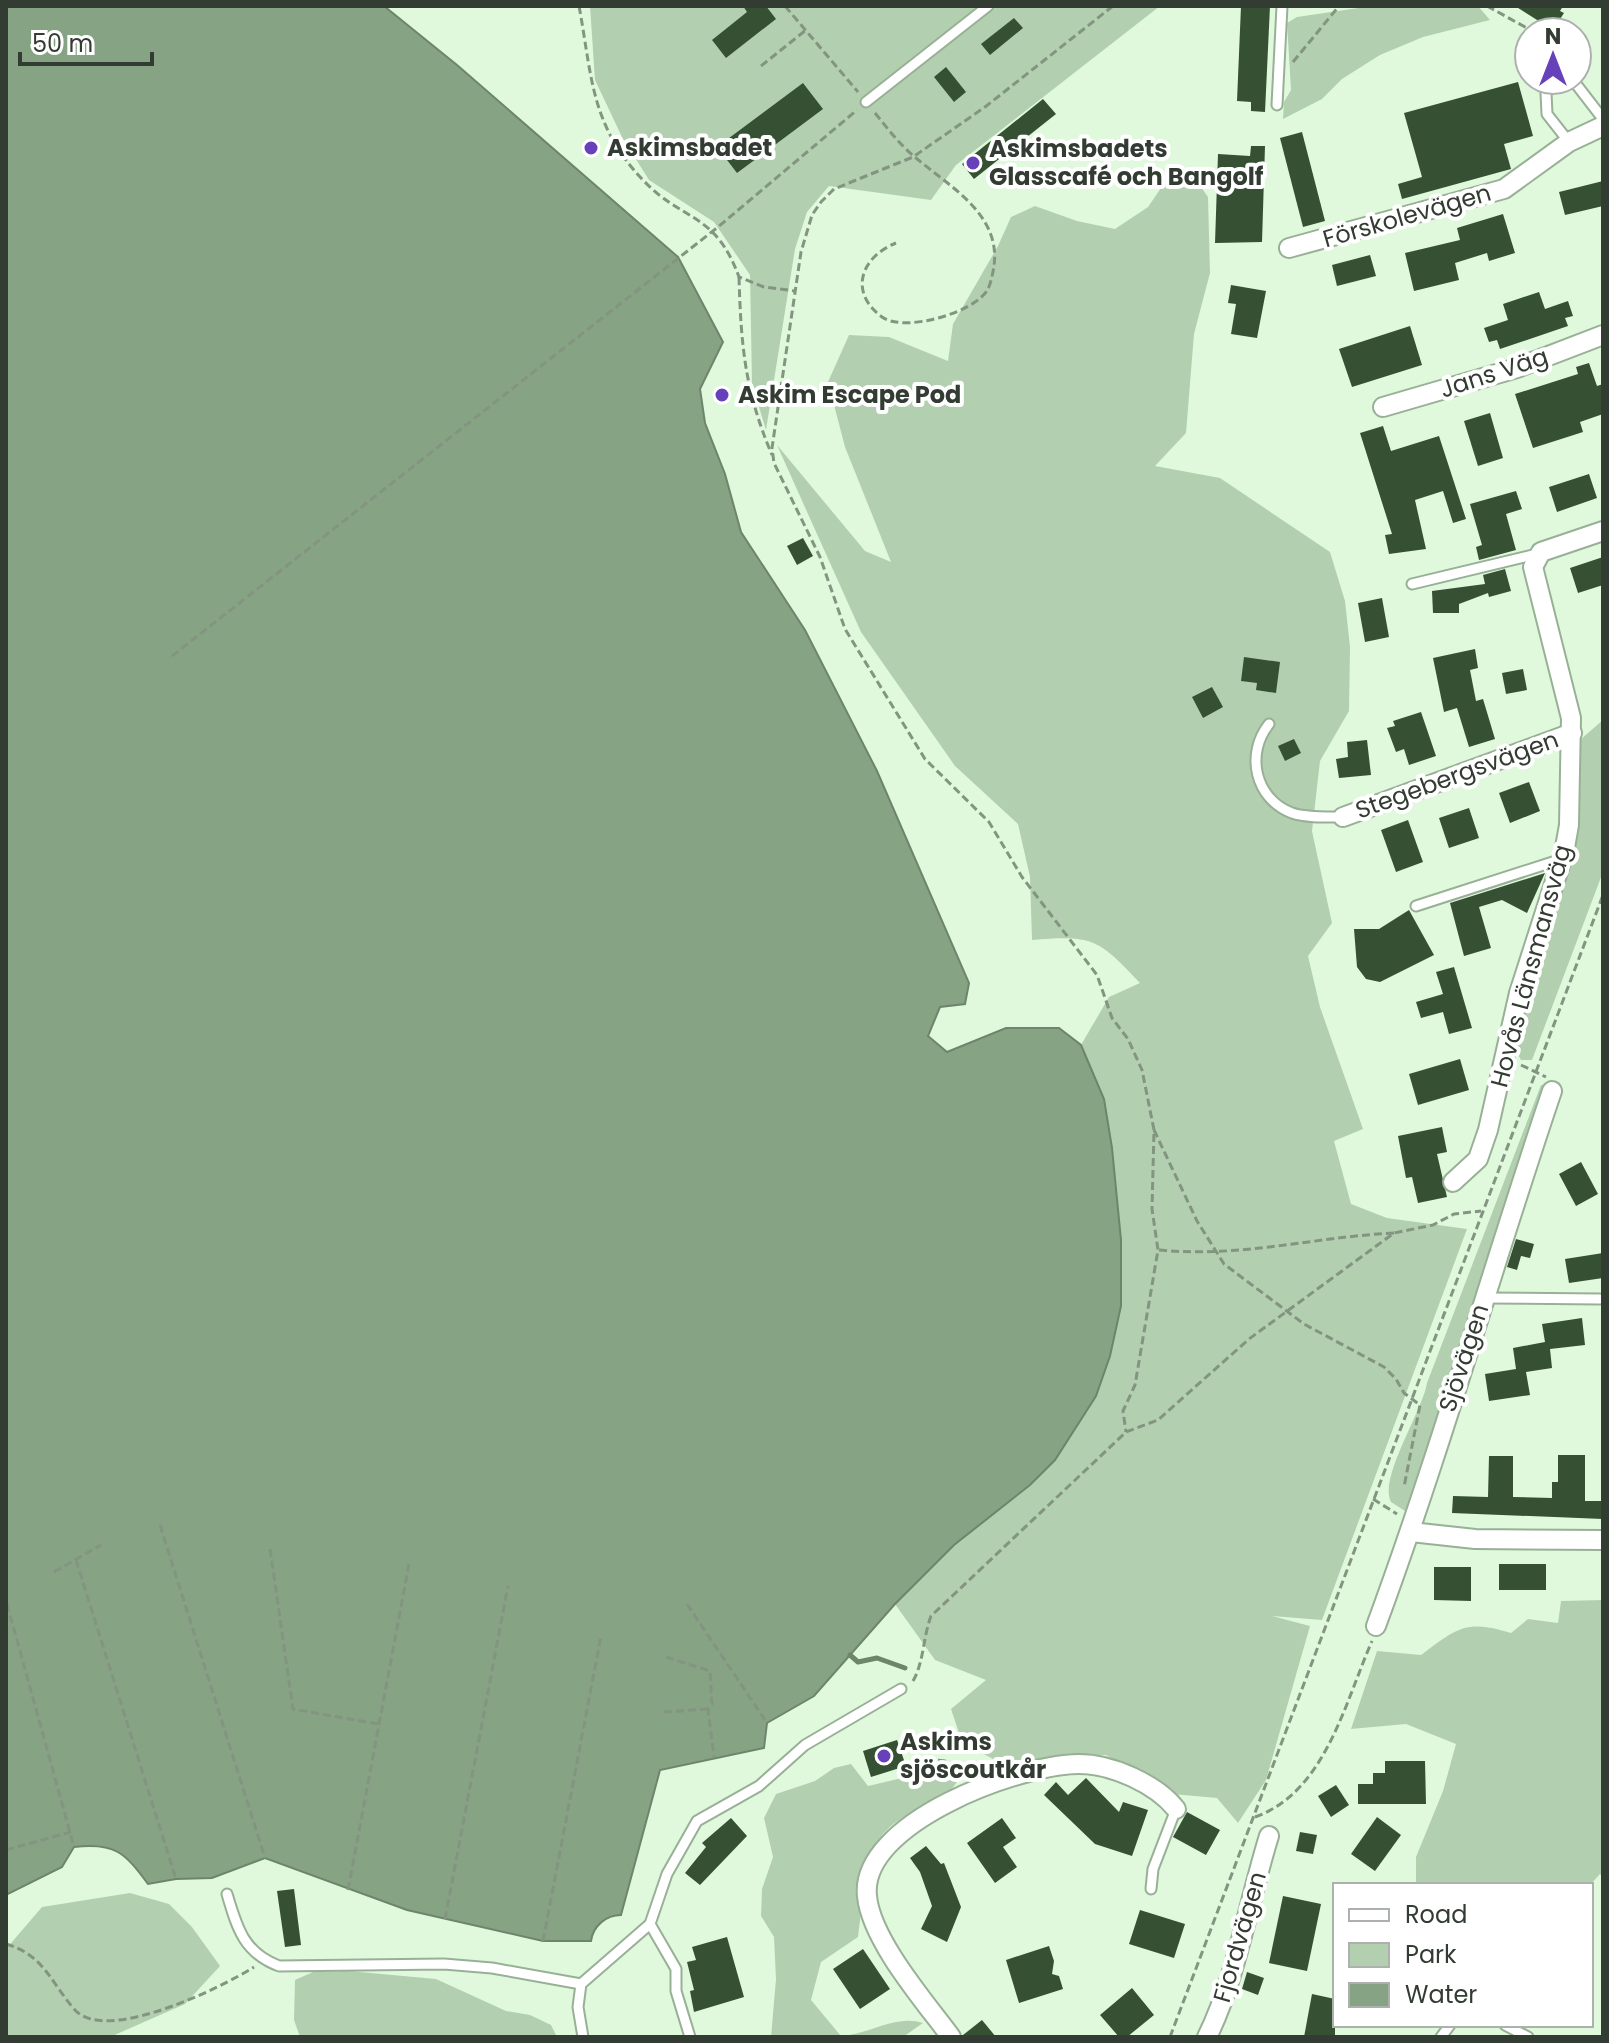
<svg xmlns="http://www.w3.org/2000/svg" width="1609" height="2043" viewBox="0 0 1609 2043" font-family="Poppins,sans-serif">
<rect width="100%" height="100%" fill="#e0f9dd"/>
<!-- green -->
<g fill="#b2d0af">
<path d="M590,6H1160L956,165L931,200L829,186L807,212L795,249L766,430L752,384L750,275L714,222L649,180L622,137L595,80Z"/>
<path d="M1372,6H1478L1490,20L1423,37L1380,55L1342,79L1322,99L1283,119L1284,102L1291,90L1287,23L1297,17Z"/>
<path d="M1192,174L1208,197L1210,273L1194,334L1186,433L1155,466L1220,478L1330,552L1345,601L1350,647L1349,711L1320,761L1312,831L1332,923L1308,956L1320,1007L1363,1129L1334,1141L1351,1204L1387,1218L1467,1229L1322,1620L1272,1616L1310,1626L1266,1780L1238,1823L1217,1798L1172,1794L1106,1755H1081L1013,1770L962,1742L951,1709L986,1680L935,1660L895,1604L954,1545L1031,1485L1055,1460L1096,1396L1110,1356L1121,1240L1112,1148L1104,1099L1081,1045L1109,997L1140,983C1098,939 1094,935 1032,940L1030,877L1018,824L955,766L861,632L777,445L865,551L891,562L845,447L828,382L849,335L889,337L948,361L953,324L998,246L1011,217L1035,206L1077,221L1115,229L1148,207L1163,185Z"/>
<path d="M1603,720V872L1532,1060H1521L1513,1046L1573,856L1578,826L1581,739Z"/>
<path d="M1541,1085H1547L1408,1513L1391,1502C1378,1479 1423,1410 1427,1383Z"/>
<path d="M1603,1600V1878L1600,1874L1590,1885H1416V1857L1443,1791L1456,1744L1406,1724L1351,1729L1377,1651L1421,1655C1457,1628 1466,1619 1511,1633L1528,1619L1558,1623L1561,1601Z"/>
<path d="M851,1764L868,1786L902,1778L962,1775C955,1784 947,1798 937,1804C928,1809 917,1810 907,1815C856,1843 866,1889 858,1937L821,1962L811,2000L841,2036C870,2034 896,2014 923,2023L903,2037H771L776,1979L774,1937L761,1916L762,1889L773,1857L764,1818L776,1794L815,1781L834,1768Z"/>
<path d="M130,1893L169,1904L192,1927L220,1966L185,2004L110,2037H6V1949L42,1907Z"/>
<path d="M349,1971L436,1979L506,2011L530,2015L551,2025L557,2037H300L294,2020L295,1980L313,1972Z"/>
</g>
<!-- water -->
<path fill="#86a484" stroke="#6d856b" stroke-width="2" d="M6,6H384L457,65L678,257L723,342L700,389L705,423L725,474L741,532L805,630L877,771L969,983L965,1004L940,1007L928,1036L947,1052L1006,1028H1059L1081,1045L1104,1099L1112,1148L1121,1240V1306L1110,1356L1096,1396L1055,1460L1030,1485L954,1545L895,1604L814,1696L767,1723L764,1748L660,1770L621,1915C606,1915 593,1926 591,1941H543L407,1910L265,1858L212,1878L176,1879L148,1884C125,1853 115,1842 74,1847L62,1867L6,1895Z"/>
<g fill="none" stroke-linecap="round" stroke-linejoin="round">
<!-- stream -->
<path stroke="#6d856b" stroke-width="5" d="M850,1655L858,1662L877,1658L905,1668"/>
</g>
<!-- building -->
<g fill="#365034">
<path d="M743,6H766L776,19L726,58L712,40L747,12Z"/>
<path d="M1241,6H1270L1265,112L1251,111V102L1237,101Z"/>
<path d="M1515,6H1563L1560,11L1564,13L1553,30Z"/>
<path d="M1014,18L1023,28L990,55L981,44Z"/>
<path d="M946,67L966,92L954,102L934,77Z"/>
<path d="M1518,82L1533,136L1504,144L1511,169L1402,199L1398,184L1422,177L1404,113Z"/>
<path d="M803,83L823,109L737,173L717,147Z"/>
<path d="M1043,99L1056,114L974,179L962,164Z"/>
<path d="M1302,132L1325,221L1303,227L1280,138Z"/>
<path d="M1251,146H1265L1262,242L1215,243L1218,154L1250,156Z"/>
<path d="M1603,181V206L1565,215L1559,192Z"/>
<path d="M1503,214L1515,253L1489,261L1487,253L1455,263L1459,280L1414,291L1405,253L1460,240L1457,228Z"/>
<path d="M1370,255L1376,276L1337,286L1332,265Z"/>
<path d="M1231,285L1266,291L1257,338L1231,334L1236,304L1228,303Z"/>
<path d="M1539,292L1545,309L1568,301L1573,316L1565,318L1568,326L1500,349L1497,340L1489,342L1484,328L1508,320L1503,304Z"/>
<path d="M1410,326L1422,365L1352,387L1339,349Z"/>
<path d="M1589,363L1597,386L1603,384V414L1580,422L1583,432L1533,448L1515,394L1578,374L1576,367Z"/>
<path d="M1490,413L1503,458L1478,466L1464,421Z"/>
<path d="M1383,426L1391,451L1439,436L1466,519L1453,523L1443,491L1415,500L1426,549L1389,554L1385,535L1392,534L1360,433Z"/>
<path d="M1589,474L1597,498L1557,512L1549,487Z"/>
<path d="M1516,491L1522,509L1506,514L1516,550L1479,560L1476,547L1482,545L1470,504Z"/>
<path d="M803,538L813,556L797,565L787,546Z"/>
<path d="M1603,557V585L1578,593L1570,568Z"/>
<path d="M1505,569L1511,591L1489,597L1488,593L1459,604V613H1433L1432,591L1485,584L1483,575Z"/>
<path d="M1382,598L1389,637L1365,642L1358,603Z"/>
<path d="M1475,649L1478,668L1470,670L1476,701L1483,699L1495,739L1469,747L1457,708L1444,712L1433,658Z"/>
<path d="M1244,657L1280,662L1276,693L1256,690L1257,683L1241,681Z"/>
<path d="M1523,669L1527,690L1506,694L1502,673Z"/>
<path d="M1212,687L1223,707L1203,718L1192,697Z"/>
<path d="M1421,712L1436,756L1409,765L1404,749L1396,752L1387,728L1395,726L1393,721Z"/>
<path d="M1294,739L1301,753L1285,761L1278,746Z"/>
<path d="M1367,740L1371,775L1339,778L1336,759L1348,757L1347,742Z"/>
<path d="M1529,782L1540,811L1510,823L1499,793Z"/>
<path d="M1469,808L1479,838L1449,848L1439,818Z"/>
<path d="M1408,820L1423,862L1396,872L1381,830Z"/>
<path d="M1545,873L1527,913L1502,900L1479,907L1491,948L1464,956L1450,903Z"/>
<path d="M1409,910L1434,955L1380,982L1366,979L1357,967L1354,929H1379Z"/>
<path d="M1454,967L1472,1028L1449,1034L1443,1012L1421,1018L1416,1002L1443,994L1436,972Z"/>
<path d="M1460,1059L1469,1090L1418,1105L1409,1074Z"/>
<path d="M1442,1127L1447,1152L1437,1154L1447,1197L1418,1203L1412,1177L1406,1178L1398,1136Z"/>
<path d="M1581,1162L1598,1194L1576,1206L1559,1174Z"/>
<path d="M1516,1239L1534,1244L1530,1258L1521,1256L1517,1270L1507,1267Z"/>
<path d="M1603,1253V1278L1569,1283L1565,1259Z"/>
<path d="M1582,1318L1585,1345L1550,1349L1552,1368L1526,1372L1530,1395L1489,1401L1485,1374L1516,1369L1513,1348L1545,1342L1542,1324Z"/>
<path d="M1558,1455H1585V1501H1603V1519L1452,1513L1453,1496L1488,1497L1489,1456H1513V1497L1552,1498V1482H1558Z"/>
<rect x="1499" y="1564" width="47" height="26"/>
<path d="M1434,1567H1471V1601L1434,1600Z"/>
<path d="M897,1740L906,1766L871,1777L863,1751Z"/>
<path d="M1385,1761H1425L1426,1804H1358V1784H1373V1773H1385Z"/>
<path d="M1086,1778L1119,1812L1123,1802L1148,1810L1132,1856L1095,1844L1044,1795L1056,1782L1068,1795Z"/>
<path d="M1336,1785L1349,1805L1331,1817L1318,1796Z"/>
<path d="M1187,1812L1220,1830L1206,1855L1173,1837Z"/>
<path d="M1377,1817L1401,1835L1375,1871L1351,1854Z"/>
<path d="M731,1818L747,1836L700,1885L685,1873L706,1847L702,1843Z"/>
<path d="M1002,1818L1016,1838L1003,1847L1017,1867L995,1883L967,1843Z"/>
<path d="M1300,1832L1317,1835L1313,1854L1296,1851Z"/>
<path d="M926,1846L941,1864L944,1863L961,1907L947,1942L921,1929L932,1906L920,1872L910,1858Z"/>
<path d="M294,1889L301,1945L285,1947L277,1891Z"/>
<path d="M1283,1896L1321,1904L1307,1971L1269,1963Z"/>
<path d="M1140,1910L1185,1924L1174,1958L1129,1944Z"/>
<path d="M727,1937L744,1997L694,2012L690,1991L694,1990L687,1962L696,1960L692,1947Z"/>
<path d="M1049,1946L1054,1961L1052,1974L1059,1976L1063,1989L1019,2003L1006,1960Z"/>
<path d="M863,1949L890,1989L860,2009L833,1969Z"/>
<path d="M1247,1972L1264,1978L1258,1995L1242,1989Z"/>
<path d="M1132,1988L1154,2015L1127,2037H1119L1100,2015Z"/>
<path d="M1312,1994L1335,1999V2037H1304Z"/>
<path d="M982,2020L996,2037H963V2035Z"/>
</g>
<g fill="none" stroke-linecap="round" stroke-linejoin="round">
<!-- lane casing -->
<g stroke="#98b096" stroke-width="13">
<g id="lane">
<path d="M866,102L988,6"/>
<path d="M1277,105L1282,6"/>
<path d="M1569,142L1547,114L1546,93C1555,83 1563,82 1576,84L1603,119"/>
<path d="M1412,584L1537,554"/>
<path d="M1269,724C1245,754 1255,799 1292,813C1307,818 1327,817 1343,817"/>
<path d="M1416,906L1562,859"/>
<path d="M1484,1298L1600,1299"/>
<path d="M1151,1889L1153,1869L1176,1809"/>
<path d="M227,1894C237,1928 244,1953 279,1966L444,1964L492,1968L581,1984"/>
<path d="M650,1924L676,1969V1991L690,2037"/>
<path d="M1505,2025L1528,2037"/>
<path d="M583,2037L578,2007L581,1984L650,1924L667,1874L697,1821L759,1786L805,1745L901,1689"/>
<path d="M1441,2037L1450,2025"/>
</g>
</g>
<!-- street casing -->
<g stroke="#98b096" stroke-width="22">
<g id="street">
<path d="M1289,248L1504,189L1569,142L1603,126"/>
<path d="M1383,407L1517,368L1603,335"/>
<path d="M1343,817L1572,733"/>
<path d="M1453,1182L1478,1159L1488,1130L1519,993L1564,853L1569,825L1571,718L1533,567L1541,552L1603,531"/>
<path d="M1411,1532L1475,1539L1603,1540"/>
<path d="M1376,1626C1441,1450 1492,1268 1552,1091"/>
<path d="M951,2037C925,2002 871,1940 867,1896C859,1823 1020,1764 1079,1764C1112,1764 1156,1784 1176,1809"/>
<path d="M1207,2037C1236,1979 1249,1900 1269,1836"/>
</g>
</g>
<!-- path -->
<g stroke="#839481" stroke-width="3" stroke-dasharray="8 4" stroke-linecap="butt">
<path d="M579,6C592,75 590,125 643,180C682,222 715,211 739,277L764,287L795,291"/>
<path d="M785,6L858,92"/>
<path d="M1113,6L985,107L913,157L834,189L821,202L812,215L801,252L772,448L774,463L820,557L845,629L925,759L989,822L1022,877L1097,975L1112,1018L1128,1039L1142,1070L1154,1130L1152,1209L1158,1250L1135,1385L1123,1411L1126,1432"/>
<path d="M1487,6L1534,32"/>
<path d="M1293,62L1339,6"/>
<path d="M761,66L806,30"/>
<path d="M875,113C888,129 900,145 916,158C950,187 1001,214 994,266C993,272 991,283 988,289C975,313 904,333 882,317C848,292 861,257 896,243"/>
<path d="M739,277C741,347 745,391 772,455"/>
<path d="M172,656L718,227L857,110"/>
<path d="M1521,1065L1546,1077"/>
<path d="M1154,1130L1197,1221L1224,1264L1304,1324L1384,1367L1396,1379L1404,1393L1420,1405L1404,1487"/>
<path d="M1159,1250C1242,1258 1313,1237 1394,1233"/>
<path d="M1373,1499L1397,1514"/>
<path d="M160,1525L265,1858"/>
<path d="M270,1549L293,1709L378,1724"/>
<path d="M76,1560L176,1879"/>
<path d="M54,1572L101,1545"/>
<path d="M7,1604L74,1847"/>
<path d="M687,1604L767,1723"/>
<path d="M666,1657L710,1671L712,1704L708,1709L714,1757"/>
<path d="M913,1681C924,1662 923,1637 931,1616L1126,1432L1158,1420L1249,1339L1394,1233L1433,1225L1454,1214L1481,1211"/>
<path d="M664,1712L708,1709"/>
<path d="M926,1759L945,1761L972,1774"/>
<path d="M1255,1817C1325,1792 1344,1705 1372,1641"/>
<path d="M6,1850L71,1832"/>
<path d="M348,1890L409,1564"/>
<path d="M445,1919L508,1586"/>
<path d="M543,1941L601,1636"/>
<path d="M6,1944C45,1955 51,1984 76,2011C108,2043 221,1988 254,1967"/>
<path d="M1170,2037L1603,895"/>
</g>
<!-- lane -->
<use href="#lane" stroke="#fff" stroke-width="9"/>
<!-- street -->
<use href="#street" stroke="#fff" stroke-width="18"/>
</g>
<!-- markers -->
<g fill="#6641ba" stroke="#fff" stroke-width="3">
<circle cx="591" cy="148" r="8"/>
<circle cx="973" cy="163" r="8"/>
<circle cx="722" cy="395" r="8"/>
<circle cx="884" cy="1756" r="8"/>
</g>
<g text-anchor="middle" stroke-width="8" stroke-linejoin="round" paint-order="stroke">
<!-- poi labels -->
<g font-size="24" font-weight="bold" fill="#333c32" stroke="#fff" text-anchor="start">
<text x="607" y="156">Askimsbadet</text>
<text x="989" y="157">Askimsbadets<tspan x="989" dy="28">Glasscafé och Bangolf</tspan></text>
<text x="738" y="403">Askim Escape Pod</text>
<text x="900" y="1750">Askims<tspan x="900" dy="28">sjöscoutkår</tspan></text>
</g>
<!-- street labels -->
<g font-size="24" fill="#333c32" stroke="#fff">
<text transform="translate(1407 216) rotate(-16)" y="8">Förskolevägen</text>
<text transform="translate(1494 373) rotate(-18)" y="8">Jans Väg</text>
<text transform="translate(1457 775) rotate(-20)" y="8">Stegebergsvägen</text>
<text transform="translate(1531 966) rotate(-75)" y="8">Hovås Länsmansväg</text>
<text transform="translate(1464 1358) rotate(-72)" y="8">Sjövägen</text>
<text transform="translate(1240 1937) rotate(-74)" y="8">Fjordvägen</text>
</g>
</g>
<!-- border -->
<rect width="1609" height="2043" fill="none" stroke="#333c32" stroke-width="16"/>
<!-- legend -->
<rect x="1333" y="1883" width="260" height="144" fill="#ffffff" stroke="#adb1ad" stroke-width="2"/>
<rect x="1349" y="1909" width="40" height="12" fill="#ffffff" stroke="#adb1ad" stroke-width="2"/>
<text x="1405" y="1923" font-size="24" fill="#333c32">Road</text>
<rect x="1349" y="1943" width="40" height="24" fill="#b2d0af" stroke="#adb1ad" stroke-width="2"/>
<text x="1405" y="1963" font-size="24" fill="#333c32">Park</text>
<rect x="1349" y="1983" width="40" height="24" fill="#86a484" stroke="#adb1ad" stroke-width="2"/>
<text x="1405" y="2003" font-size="24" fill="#333c32">Water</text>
<!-- north arrow -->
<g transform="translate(1553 56)"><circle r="38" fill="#ffffff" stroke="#adb1ad" stroke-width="2"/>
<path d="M0-6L14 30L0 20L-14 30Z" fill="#6641ba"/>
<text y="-12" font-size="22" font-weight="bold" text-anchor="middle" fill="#333c32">N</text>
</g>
<!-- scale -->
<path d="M20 52v12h132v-12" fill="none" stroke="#333c32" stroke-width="4"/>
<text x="32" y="52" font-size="24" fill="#333c32" stroke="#ffffff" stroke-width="6" paint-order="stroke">50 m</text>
</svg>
